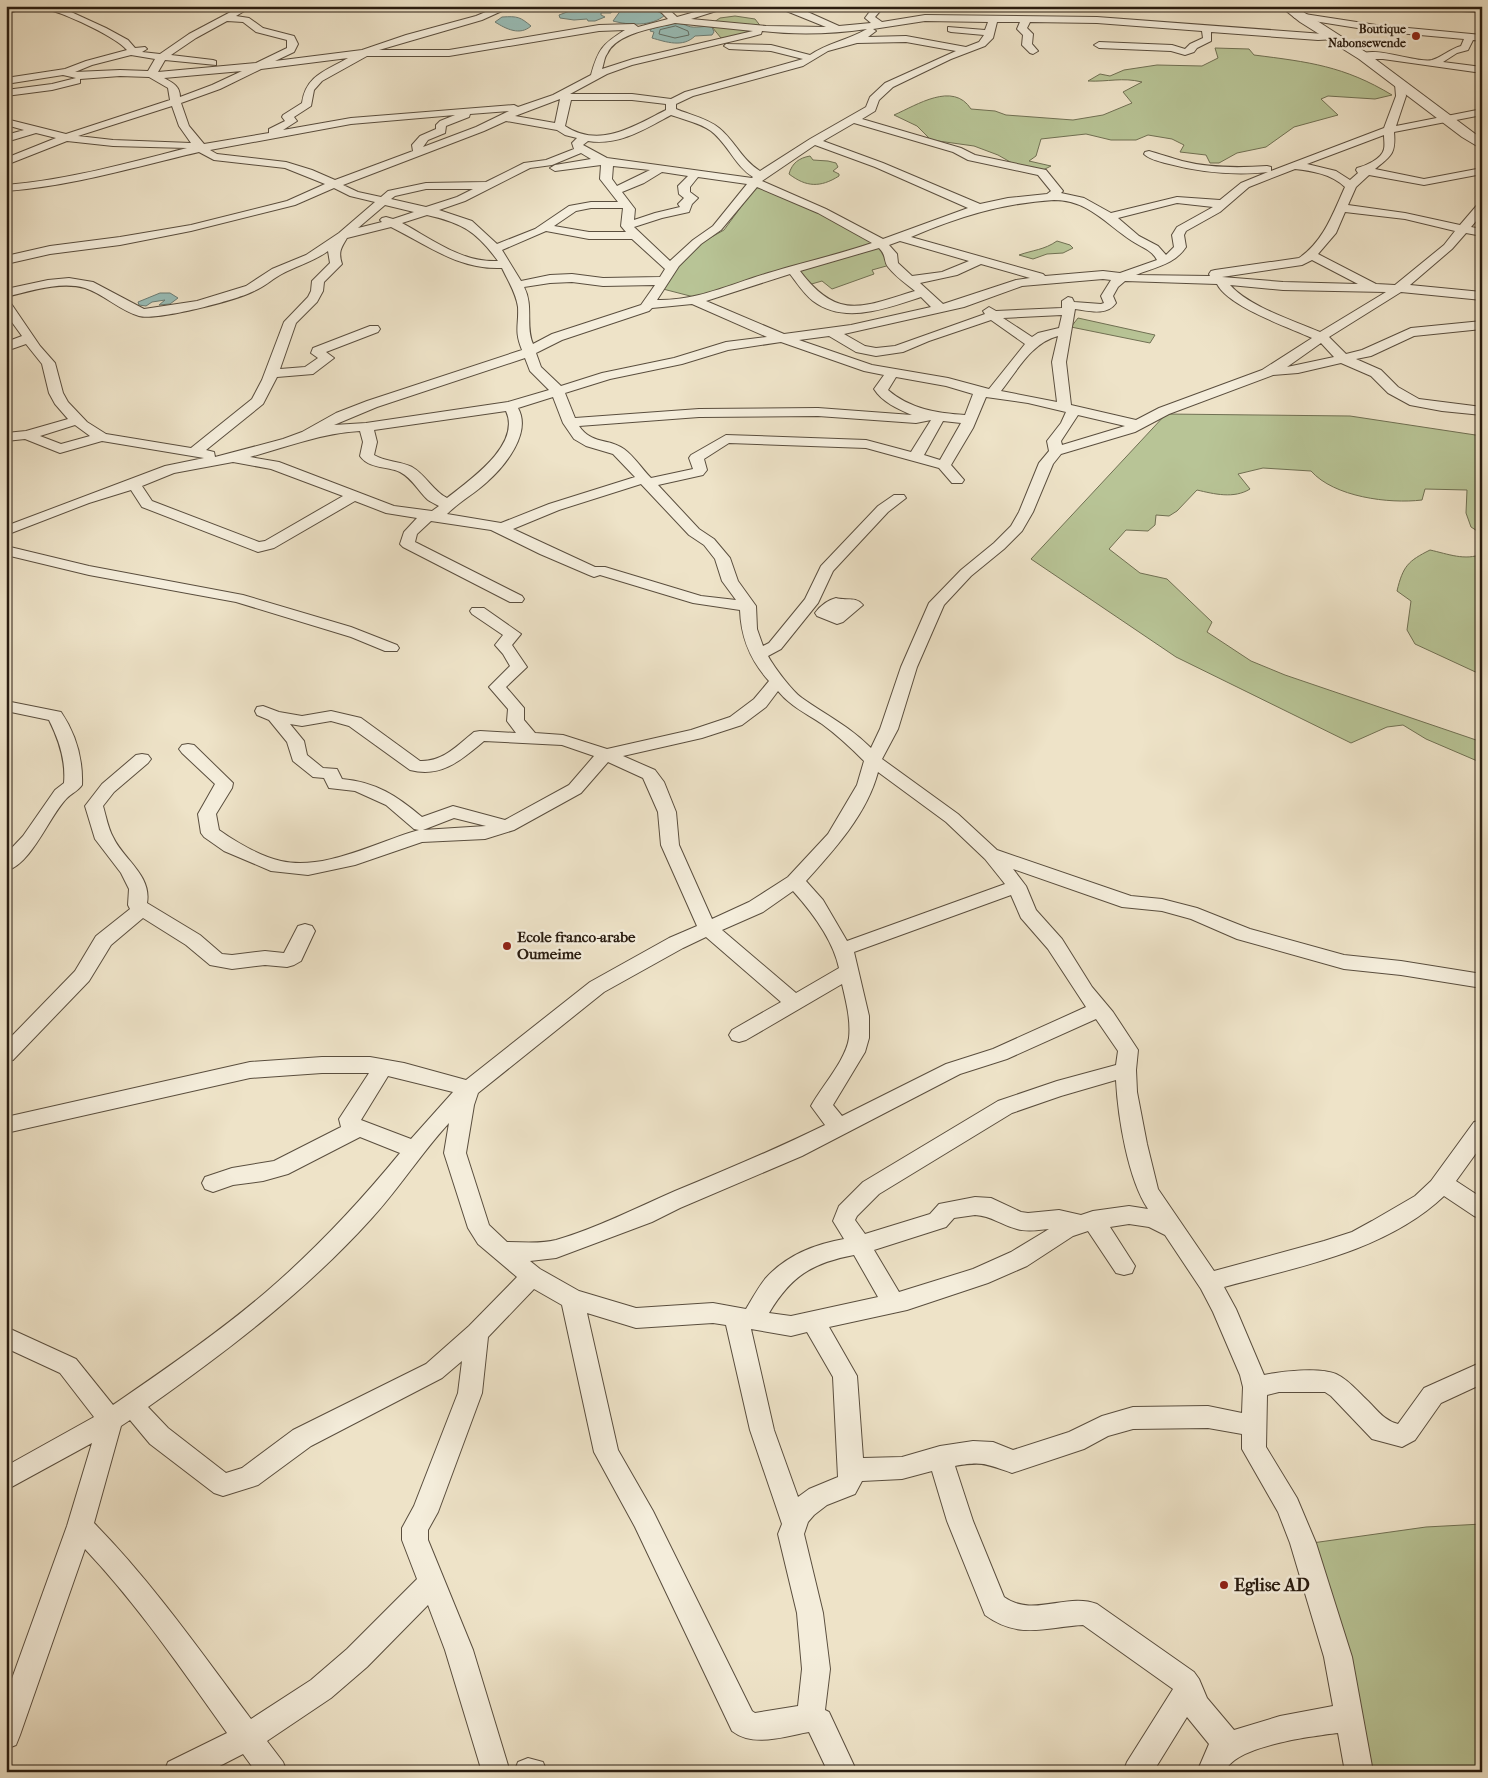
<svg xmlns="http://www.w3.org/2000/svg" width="1488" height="1778" viewBox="0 0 1488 1778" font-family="'IM FELL French Canon',serif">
<rect width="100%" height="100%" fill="#eee3c8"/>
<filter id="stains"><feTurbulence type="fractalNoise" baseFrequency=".004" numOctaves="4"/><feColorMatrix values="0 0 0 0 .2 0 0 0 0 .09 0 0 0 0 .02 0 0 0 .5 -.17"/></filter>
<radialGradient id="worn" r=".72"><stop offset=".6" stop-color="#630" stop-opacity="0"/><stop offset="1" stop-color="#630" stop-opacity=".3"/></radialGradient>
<!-- green -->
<g fill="#b8c496" stroke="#707053">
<path d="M735,16L755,19L762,28L732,39L721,38L712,27L708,26L720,18Z"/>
<path d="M1215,48L1249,49L1254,55C1309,62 1344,66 1392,95L1375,99L1328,96L1321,99L1338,115L1294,127L1266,147L1237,153L1219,163H1210L1206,155L1180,152L1184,145L1172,139L1148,135L1136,140H1111L1086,134L1041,139L1036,156L1029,161L1051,166L1039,172L1019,167L998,155L974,146L931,140L917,126L894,115C917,105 953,81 971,109L995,111L1006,115L1073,120L1103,115L1132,103L1123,92L1142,82C1122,77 1108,82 1088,81L1100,74L1110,76L1124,70L1157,65L1202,66L1218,58Z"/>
<path d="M810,156L813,160L828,161L836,163L838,167L833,171L839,174V176C820,188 806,187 789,174C792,163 799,158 810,156Z"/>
<path d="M757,185L818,211L876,243L694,297L663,289L676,269L699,244L724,230Z"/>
<path d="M1057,241L1070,245L1073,248L1063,253L1047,254L1033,259L1019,255C1033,250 1044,250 1057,241Z"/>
<path d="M878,245L890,265L872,270L874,274L832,289L822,281L808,285L794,270Z"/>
<path d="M1078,318L1155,335L1150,343L1071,327Z"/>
<path d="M1166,414L1350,416L1482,436V534L1471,527L1466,513L1467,490L1425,489L1422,500C1389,504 1334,497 1311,471L1263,468L1238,474L1250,489C1234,499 1214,494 1197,490L1177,511L1169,516L1156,515L1155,525L1148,531L1126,530L1109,549L1140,573L1167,579L1212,622L1207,632L1251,661L1285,675L1482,742V763L1426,739L1403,725L1387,727L1351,743L1176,657L1031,559Z"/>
<path d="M1430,550C1448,554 1465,561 1482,554V675L1415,644L1407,630L1411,601L1397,591C1403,566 1408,561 1430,550Z"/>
<path d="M1482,1524V1772H1366L1305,1544L1426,1527Z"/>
</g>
<!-- water -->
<g fill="#99beb8" stroke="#6c7d75">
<path d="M583,6H605L613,9L611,13H601V15L605,17L595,21H588L587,19L574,20L560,18L559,15Z"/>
<path d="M629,6H655L654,10L665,15C652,27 628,25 613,21L621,10Z"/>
<path d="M502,17C518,16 520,17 531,26C520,36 506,29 495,22Z"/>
<path d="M668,23C676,23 681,23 688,26C695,29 705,25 712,27L714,32L712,35L695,36C683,48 666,42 652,38L654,32L650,31L651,29Z"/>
<path d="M160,293H170L178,298L170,304L159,305L165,300L152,302L146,306L139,305L138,302Z"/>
</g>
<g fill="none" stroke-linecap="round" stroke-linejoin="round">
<!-- shore -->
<path stroke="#616d64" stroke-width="1" d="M676,26L688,31L689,35L675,38L659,34L660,30Z"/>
<!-- minor casing -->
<g stroke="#5a4e3e" stroke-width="2">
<g id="minor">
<path d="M14,6H31L6,14V8Z"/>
<path d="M34,6H58L106,28L128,40L135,48L145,47L147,49L142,52L160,54L189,34L223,16L242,6H253L236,16L249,18L263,28L294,36L298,44L294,52L275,61L362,50L406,35L476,16L500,6H513L482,20L379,50H449L599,25L634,24L638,27L668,19L655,6H665L677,17L716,6H732L691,19L766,26L826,27L774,6H790L801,9L839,26L871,23L865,18L871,10L868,6H877L881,10L875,17L882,22L925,15L1097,17L1337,35V39L1318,40L1211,32V41L1197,48L1194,52L1185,55L1171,51L1099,48L1094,45L1099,42L1172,45L1185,49L1190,44L1203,38L1202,31L1097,23L1030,22L1027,28L1033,34L1032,44L1038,51L1033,54L1030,53L1022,45L1023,35L1017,29L1020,22H997L993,38L985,46L951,59L893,87L879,100L875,111L862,119L961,148L975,155L1046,170L1063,191L1061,193L1084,198L1111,213L1177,197L1220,200L1241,183L1268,172C1232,176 1199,172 1165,163C1158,161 1149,159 1144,154L1145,152L1149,151C1160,154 1171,158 1182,161C1210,168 1238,168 1267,166L1271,167V171L1384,128L1396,96L1395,84L1400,81L1405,84L1406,96L1396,126L1482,109V115L1394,132C1396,154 1391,156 1375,169L1424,179L1482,168V174L1424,185L1369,175L1356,187L1348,205L1405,213L1460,225L1478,204L1482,203V214L1471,227L1482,229V236L1466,233L1452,249L1410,285L1482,292V300L1401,292L1329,337L1346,354L1362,350L1411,328L1482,321V329L1414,336L1371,356L1356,359L1381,370L1398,387L1419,399L1482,407V415L1442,411L1410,405L1388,393L1371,376L1341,363L1298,373L1273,375L1169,414L1135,432L1061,454L1053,464L1033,512L1022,531L1004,549L971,576L944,605L917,667L898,729L882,759L958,814L997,850L1131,896L1162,899L1197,908L1250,929L1344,955L1401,961L1482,974V988L1401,975L1344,969L1237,939L1191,919L1162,911L1122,907L1013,869L1026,886L1036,910L1062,939L1092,987L1113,1012L1138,1050L1136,1070L1137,1092L1147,1144L1158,1189L1214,1271L1324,1241L1352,1232L1372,1221L1415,1196L1431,1181L1474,1122L1482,1120V1145L1456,1181L1482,1198V1219L1474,1216L1444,1196C1386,1251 1298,1267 1224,1287L1236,1309L1264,1375C1282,1371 1320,1367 1336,1374C1349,1380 1358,1392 1368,1401C1378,1411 1385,1421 1398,1424L1424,1388L1482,1362V1384L1441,1403L1415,1440L1402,1447L1372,1439L1331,1396L1325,1392H1279L1267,1395L1266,1447L1297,1498L1316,1543L1352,1657L1373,1772H1345L1338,1733C1313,1736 1233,1746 1225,1772H1197L1209,1744L1187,1717L1153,1772H1123L1127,1762L1173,1689L1083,1625C1046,1627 1019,1640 985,1615L947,1521L932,1471L902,1479L862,1481L855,1494L827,1505L814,1515L808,1522L804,1534L823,1613L830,1669L825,1710L829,1712L857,1772H828L809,1732C785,1736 754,1748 732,1731L635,1527L594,1452L562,1305L534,1289L488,1337L482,1393L438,1512L428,1530V1540L473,1650L510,1772H482L445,1650L428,1605L367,1667L331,1698L267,1741L283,1762L287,1772H256L243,1754L208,1772H164L168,1762L227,1733C182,1670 138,1605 85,1549L20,1735L16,1745L6,1749V1695L67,1526L92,1443L6,1490V1466L94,1417L60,1373L6,1348V1327L76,1359L113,1405C165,1369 218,1333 266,1292C315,1250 359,1203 400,1153L360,1137L288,1174L263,1181L233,1185L213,1192L205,1189L202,1183L205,1177L232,1168L274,1161L341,1127L339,1119L369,1073H322L250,1078L6,1133V1117L250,1062L322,1057H370L404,1063L466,1080L590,982L669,938L697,926L661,845L658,812L643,778L608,762L581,793L514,830L485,839L422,842L355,865L308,875L271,871L224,851L204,837L201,833L198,814L215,784L182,753L179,749L182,745L188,744L194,745L233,783L232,788L216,814L219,830C236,842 260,856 281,861C325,871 376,842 419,830L414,829L386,805L355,791L329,788L324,778L313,777L293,761L287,742L269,720L257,715L255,711L257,707L263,706L279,712L302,716L331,711L361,718L420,761C443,762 458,745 474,732L480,731L516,733L507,721L508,709L489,687L510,666L503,654L495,645L503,635L472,614L470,611L472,608H484L521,634L512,645L527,667L506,687L524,708V720L535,733L563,735L607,749L691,730L730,717L754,699L769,681C750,660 741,638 740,610L693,603L600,575L594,577L589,575L540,554L491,530L431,521L417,534L415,542L522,596L524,599L522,602H510L403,547L400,544L404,532L417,518L386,513L355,501L274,548L258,552L142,507L131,490L89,503L6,535V526L165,466L204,458L102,441L60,453L25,439L6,441V433L26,431L68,419L55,404L49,393L42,364L26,344L6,351V342L22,336L6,314V301L10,302L40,346L55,363L63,393L68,402L87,422L106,434L191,448L252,399L262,380L284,322L308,297L311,291L312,281L330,263L328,251C313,262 296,266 280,275C271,280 264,287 254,291C237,300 157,321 139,316C120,311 104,294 85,288C60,281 31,291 6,297V289L48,280L69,278L93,282L144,309L197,301L246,286L272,269L306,255L339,233L375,202L350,196L334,188L295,205L191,231L120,245L50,254L6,264V256L50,246L120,237L191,225L287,201L325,184L285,168L214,160L199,152C135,167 72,186 6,191V185C68,180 127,163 187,148L113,146L67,141L6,165V158L56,138L36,133L6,142V135L24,130L6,125V119L66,134L170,100L168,88L149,77L120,76L80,79V83L52,90L6,96V90L52,84L76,78L63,75L6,84V78L65,69L86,61L127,50C116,37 70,16 53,11C46,9 39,10 34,6ZM227,21L243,22L256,32L287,40V48L256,63L158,72L165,60L216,65V61L213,60L171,55L196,38ZM925,21L988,22L985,30L948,27V31L951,32L984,35L979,42L966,47L906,36L868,37L876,31L873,29ZM675,23L753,31L633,59L602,69C604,64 604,58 607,54C616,33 655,28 675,23ZM867,29C848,40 827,43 810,55L771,45L726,44L724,46L729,49L771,51L803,59L685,92L671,99L632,94H570L607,74L632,65L750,37L761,34L762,31C796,35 833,34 867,29ZM625,30C602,44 598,50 591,75L553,95L518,107L514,105L351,118L283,130L297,121L294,117L311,106L314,90L322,81L367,56H449L599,31ZM906,42L956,51L885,83L870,97L866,107L810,139L760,171C742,160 735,141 719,128C707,118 690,115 676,109V104L693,96L803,66L828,51L857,43ZM131,55L155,59L148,71L120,70L75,72L92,65ZM348,58C326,71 306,75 302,103L283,115L282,117L285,121L269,129V133L204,144L189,126L181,103L220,89L261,69ZM242,71L212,85L180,97C180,86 173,83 164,78ZM560,99L555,123L515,116ZM571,100H632L666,104V110C634,126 600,149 565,126ZM172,106L179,126L191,143L113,140L78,136ZM509,111L476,127L423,147L428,140L445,133L446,126L469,117L470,114ZM455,115L440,121L436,125V129L420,136L412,145L413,151L335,180L312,170L286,162L217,154L210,150L351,124ZM671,115C685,120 700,123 711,131C728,144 735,166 753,177L752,178L607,158L583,145L588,141C619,146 645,129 671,115ZM506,121L557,130L565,135L577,138L572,143L574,149L546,160L524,163L486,182L426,183L388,191L381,197L358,192L343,185L484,131ZM854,123L953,152L968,160L1038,175L1051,191L1047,194L1008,198L980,204L883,163L823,141ZM1384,135C1384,139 1385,145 1384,149C1382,159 1365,166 1357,168L1356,170L1358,173L1350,180L1336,171L1307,164ZM815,145L875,167L968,208L883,239L826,209L762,181ZM581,153L591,159L555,165L550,168L555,171L601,165L600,179L618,202H591L569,206L535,229L497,244L472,221L439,210L465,201L530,168L552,165ZM613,166L650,170L617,186L612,179ZM1295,169C1313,171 1331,174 1345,187C1333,213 1324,241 1299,258L1215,270L1211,271L1209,274L1210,276L1136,275C1155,267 1174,265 1186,247L1184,235L1186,231L1220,212L1249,187ZM662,172L688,176L678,186L679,194L684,198L678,204L680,207L655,213L634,220L635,209L622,192L644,183ZM698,177L747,184L713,226L693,240L670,261L634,227L662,218L689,212L692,204L698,198L690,192V187ZM757,187L818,213L872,243C837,255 800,263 765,274C729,285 695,301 657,300L679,266L701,244L721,230ZM426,189H473L457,197L426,207L391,199L395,196ZM1054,200C1088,200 1106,224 1132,241C1141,247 1152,250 1157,260L1120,273L1103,271L1045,276L1043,274L911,237C958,217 1003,203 1054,200ZM1177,203L1213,207L1177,227L1172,235L1174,247L1166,255L1158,246L1139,236L1118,218ZM385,205L414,212L393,219L386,217L382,218L380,220L382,222L358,228ZM591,208H623L621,226L626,232H589L554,226L576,211ZM1345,212L1405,219L1455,231L1444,245L1395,285L1376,284L1318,254L1336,233ZM427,215C462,223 476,231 498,261C462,263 432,239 402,223ZM391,227C427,245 459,270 502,268C508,281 516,293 518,307C519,326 514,330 522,350L367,401L336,413L302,432L283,439L215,457L214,452L206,450L263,404L277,377L313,374L334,358L326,352L378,332L380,329L378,326H370L313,348L311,353L318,358L305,367L280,369L296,323L317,302L323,291L324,282L342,264C338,252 341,248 347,238ZM546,231L589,239H632L665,269L660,277L603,278L572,274L550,275L521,281L502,250ZM900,241L969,261L942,272L912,276L898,263L897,254L889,245ZM879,248C887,256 883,260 888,267C896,277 905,283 915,291C862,307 838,321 800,271ZM1312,260L1358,284L1283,282L1222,277L1302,265ZM981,264L1030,278L1016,280L943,304L920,283L957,275ZM790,274C797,283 804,294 813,301C845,325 887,308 921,297L931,307L851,325L784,334L706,301ZM1103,279L1111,280L1101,296L1104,303L1101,304L1074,302L1072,298L1068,297L1062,301V308L996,311L989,307L983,311L985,314L895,346L876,348L865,346L844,334L964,307L1022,286ZM1125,281L1217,284C1229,307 1288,327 1312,338L1262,370L1159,408L1136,420L1071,405L1066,362L1075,309C1089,311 1107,316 1116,303L1113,296L1118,287ZM572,282L603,286L655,285L641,305L552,334L533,344C525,326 534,306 524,287L550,283ZM1230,285L1283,290L1386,292L1320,332C1294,321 1248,306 1230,285ZM692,304L767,337L726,342L674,358L602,373L561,386L541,367L536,353L562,340L649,311L652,308ZM1062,315L1059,328L1038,333L1032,337L1003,318ZM991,320L1025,344L989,389L948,378L872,365L799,340L829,336L856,352L876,356L903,352L929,341ZM1058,336L1052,362L1057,402L1001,391C1017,371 1031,343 1058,336ZM781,342L864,371L884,375L874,389C882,402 898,409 912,415L818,408L699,409L575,418L565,393L610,379L682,364L728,350ZM1321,343L1334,357L1287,367ZM525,358L530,371L549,390L508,402L366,423L334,425L377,407ZM896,377L946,386L973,394L965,415C937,413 910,409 888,390ZM553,397L563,423L574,439L586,446L613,454L635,477L549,504L501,523L447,514C459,502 474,494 487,482C505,466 532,433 518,408ZM986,397L1028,403L1066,412L1061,423L1047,441L1049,451L1039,463L1019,512L1011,526L994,543L961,570L929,603L901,667L880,729L871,748C849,726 826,715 802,698C792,691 774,667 768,656L781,649L818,603L833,571L888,512L906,498L904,495H894L878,506L821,566L805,599L769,643L763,646L757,629L756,606L738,581L730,558L714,539L699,529L658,485L703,475L707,470L704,459L729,443L866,448L939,468L952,483H962L964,480L951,465L973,428ZM506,411C522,445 468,481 447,498C433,491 426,475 412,467C400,461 386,462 374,455L377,442L374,430ZM1078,415L1125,426L1062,445L1061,441ZM818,416L916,423L931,420L911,452L866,440L726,435L691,455L689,458L693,469L651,478C642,469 634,456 624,449C609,438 592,445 579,426L699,417ZM943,421L961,423L940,460L924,455ZM75,425L90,436L61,444L40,436ZM360,431L363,442L360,456C369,469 387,466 400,472C413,479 418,491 428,500C431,502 435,504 439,506L432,511L394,506L279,462L250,457C287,447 322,433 360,431ZM233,462L271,469L343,496L265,541L259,542L152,501L142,486L174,473ZM641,484L689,535L704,545L715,559L722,581L736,600L701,596L605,567H595L513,529L559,510ZM778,691C791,707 806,713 822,724C837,735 851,748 864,761L857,785L828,834L788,877L749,902L712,919L679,845L676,812L664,782L655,770L623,756L702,738L742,725L766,707ZM331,721L349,726L410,770C442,778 461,760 484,741L562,745L594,756L569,785L505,820L453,806L422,817C397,796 376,782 342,779L337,769L323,768L307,755L304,741L290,724L302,726ZM878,772L946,822L985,859L1005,884L847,941L823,900L806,881C834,850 867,814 878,772ZM454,818L486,826L423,830ZM793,891C812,912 833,940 839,968L796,993L722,930L763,912ZM1011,895L1021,918L1048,949L1086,1007L993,1049L946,1064L842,1116L833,1105L865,1052L869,1038V1016L854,952ZM706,937L781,1002L732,1030L729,1035L732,1040L739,1042L746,1040L842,984C846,1001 851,1020 849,1038C846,1060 822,1086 811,1106L825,1125C776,1149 726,1170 675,1191C636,1208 597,1228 556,1240C540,1244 523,1242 507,1242L489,1225L466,1153L474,1105L478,1093L604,992L683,948ZM1096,1019L1118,1051L1116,1065L1057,1081L998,1101L863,1182L839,1206L833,1221L844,1239C815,1244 785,1256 765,1279C758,1288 752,1299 746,1309L713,1303L636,1308L579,1291L540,1269L530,1261L556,1258L652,1222L680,1208L802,1156L960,1074L1007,1059ZM388,1076L453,1092L411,1139L361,1120ZM1116,1080C1118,1118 1128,1179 1148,1209L1129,1206L1093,1211L1081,1215L1059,1210L1028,1213L1021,1212L991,1198L975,1197L939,1204L930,1214L865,1234L855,1220L857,1216L879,1194L1012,1113L1061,1096ZM449,1123L444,1153L468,1228L478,1244L517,1277L469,1326L426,1364L293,1430L242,1468L226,1473L168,1428L148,1407C227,1351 305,1292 371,1219C399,1189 421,1153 449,1123ZM975,1215C992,1216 1001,1225 1017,1229C1027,1232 1038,1230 1049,1229L1011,1252L973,1269L899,1292L874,1250L946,1227L954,1218ZM1129,1224L1149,1227L1165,1235L1201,1289L1213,1312L1240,1375L1243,1387L1242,1413L1208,1406L1133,1407L1102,1416L1069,1432L1013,1450L993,1442L973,1441L940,1446L902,1457L863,1458L857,1376L829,1327L907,1310L988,1283L1027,1266L1073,1236L1088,1231L1116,1273L1124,1275L1132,1273L1135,1266L1110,1227ZM854,1255L878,1297L791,1316L769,1313C791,1276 812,1263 854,1255ZM587,1313L636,1328L713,1323L726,1325L750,1430L782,1524L778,1534L797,1613L802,1669L798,1706L755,1713L752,1711L653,1511L618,1450ZM751,1329L791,1336L807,1332L833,1377L838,1477L809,1489L798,1497L774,1430ZM462,1361L458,1393L414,1506L402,1528V1540L417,1579L347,1649L311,1680L251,1719C201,1652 152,1582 94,1523L121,1426L130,1420L150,1444L214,1493L223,1496L258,1485L311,1446L442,1378ZM1208,1428L1242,1434V1449L1278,1512L1290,1543L1324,1657L1333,1706L1280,1716L1234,1730L1207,1698L1199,1679L1194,1672L1097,1604C1067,1592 1033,1618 1004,1597L973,1521L955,1466C983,1461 986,1464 1012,1473L1084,1449L1108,1436L1133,1429Z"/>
<path d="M1373,6H1389C1386,10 1376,10 1373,6Z"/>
<path d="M1416,6H1482V12L1420,9Z"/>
<path d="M1298,13L1376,25L1482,35V41L1473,40L1468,50L1457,53L1443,62L1482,67V73L1383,59H1363L1358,56C1372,44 1417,64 1432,60C1442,57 1450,49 1461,46L1464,39L1376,31L1295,18L1293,16Z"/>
<path d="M6,546L89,566L243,595L351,627L397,645L399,648L397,651H385L351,637L236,602L89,575L6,555Z"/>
<path d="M836,598C845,601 856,596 863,605L843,622L837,624L817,616L815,613C820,606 828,600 836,598Z"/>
<path d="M6,701L61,712C76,734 83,759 82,785C78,791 72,793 67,798C49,816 32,864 6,871V854L23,836L55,790L64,783C66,760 59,740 49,720L6,711Z"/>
<path d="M142,754L148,755L151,759L148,763L114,792L103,806C106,816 108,828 113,837C123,859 152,875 147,903L200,935L222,954L232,955L265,951L284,953L298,926L305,924L312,926L315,931L301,961L294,965L287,967L265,965L232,969L210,965L186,945L143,918L111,945L89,981L13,1060L6,1062V1042L75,971L96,936L130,909L128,905L129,889L121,873L95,839L85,806L102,784L136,755Z"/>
<path d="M528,1758L543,1762L547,1772H514L518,1762Z"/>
</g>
</g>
<!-- tertiary casing -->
<g stroke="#5a4e3e" stroke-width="2">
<path id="tertiary" d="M1280,6H1294L1367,53L1482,139V149L1462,137L1359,59L1300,22Z"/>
</g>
<!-- minor -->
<use href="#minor" fill="#f4eddb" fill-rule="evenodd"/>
<!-- tertiary -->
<use href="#tertiary" fill="#f4eddb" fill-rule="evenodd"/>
</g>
<!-- markers -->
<g fill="#8f2418" stroke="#f4eddb" stroke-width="2">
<circle cx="1416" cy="36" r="5"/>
<circle cx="507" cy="946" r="5"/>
<circle cx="1224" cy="1585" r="5"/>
</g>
<g text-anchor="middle" stroke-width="5" stroke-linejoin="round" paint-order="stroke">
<!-- far-poi labels -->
<g font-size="12" font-weight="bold" fill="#291c10" stroke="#f4eddb" text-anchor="end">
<text x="1406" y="33">Boutique<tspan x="1406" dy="14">Nabonsewende</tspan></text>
</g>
<!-- poi labels -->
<g font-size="15" font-weight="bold" fill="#291c10" stroke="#f4eddb" text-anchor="start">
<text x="517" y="942">Ecole franco-arabe<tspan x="517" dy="17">Oumeime</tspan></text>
</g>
<!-- near-poi labels -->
<g font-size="18" font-weight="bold" fill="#291c10" stroke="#f4eddb" text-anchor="start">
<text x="1234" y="1591">Eglise AD</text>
</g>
</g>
<!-- margin -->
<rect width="1488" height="1778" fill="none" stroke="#eee3c8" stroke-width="25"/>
<rect x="8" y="8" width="1473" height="1763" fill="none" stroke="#291c10" stroke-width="2.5"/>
<rect x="12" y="12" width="1463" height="1753" fill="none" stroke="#291c10"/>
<rect width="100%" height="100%" filter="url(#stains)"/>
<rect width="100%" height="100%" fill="url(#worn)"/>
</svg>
